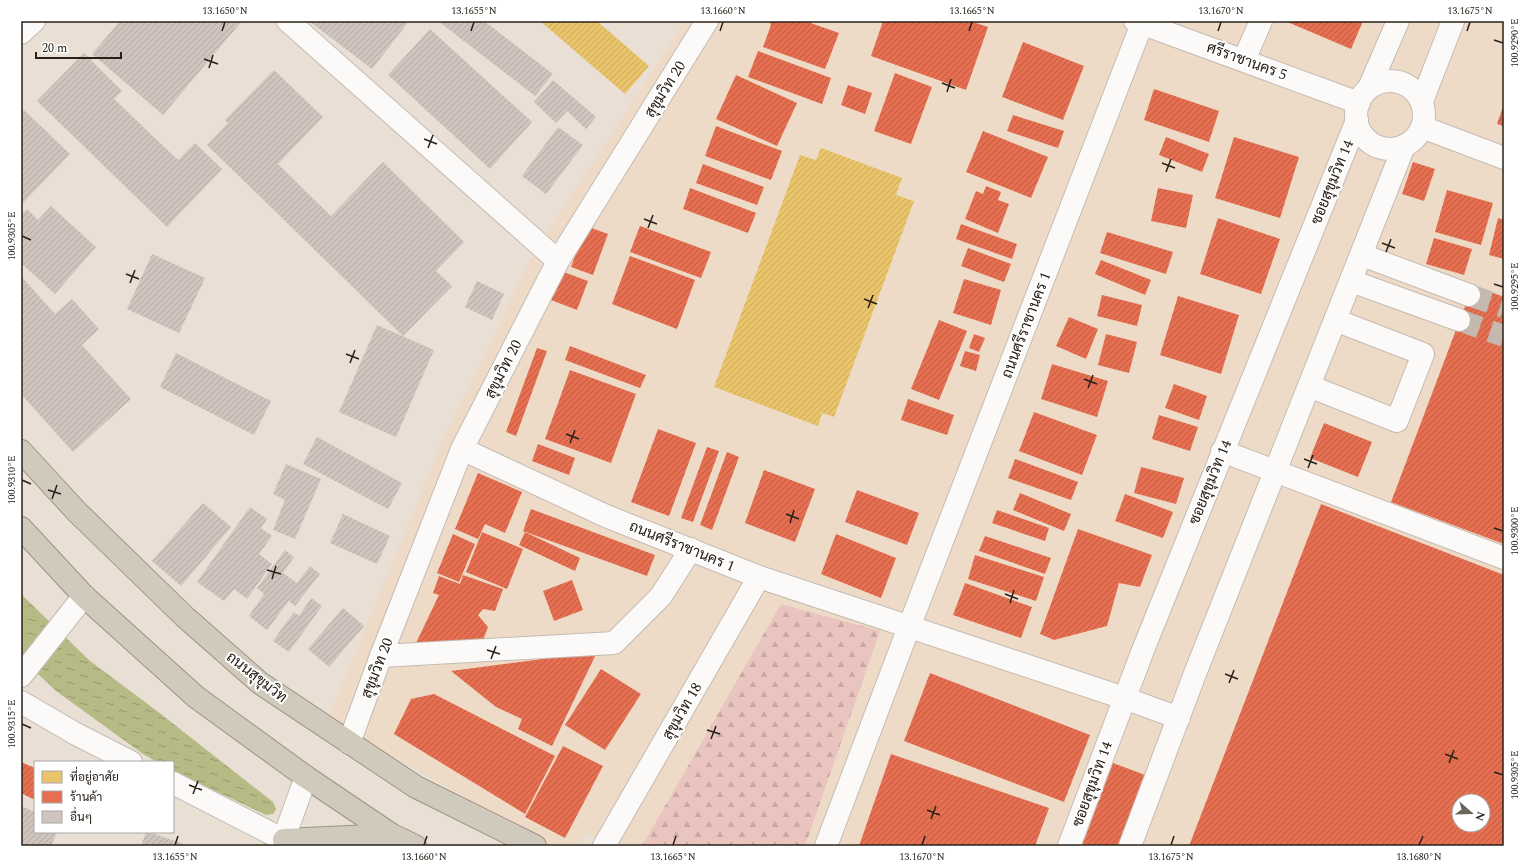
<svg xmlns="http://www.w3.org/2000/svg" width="1525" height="867" viewBox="0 0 1525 867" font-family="Spectral,Sarabun,serif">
<defs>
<pattern id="forest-firs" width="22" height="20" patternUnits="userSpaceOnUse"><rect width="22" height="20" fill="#eac5c0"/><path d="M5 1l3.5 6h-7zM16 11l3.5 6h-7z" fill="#c9a9a4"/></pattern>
<pattern id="water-ripples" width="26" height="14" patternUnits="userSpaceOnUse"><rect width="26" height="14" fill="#b6ba85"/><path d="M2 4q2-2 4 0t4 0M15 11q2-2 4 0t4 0" fill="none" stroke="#94976c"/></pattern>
<pattern id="homes-hatch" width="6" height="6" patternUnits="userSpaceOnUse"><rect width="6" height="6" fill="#e9c46a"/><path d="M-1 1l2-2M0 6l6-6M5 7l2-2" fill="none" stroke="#c8a85b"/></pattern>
<pattern id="shops-hatch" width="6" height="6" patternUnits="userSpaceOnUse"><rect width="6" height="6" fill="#e76f51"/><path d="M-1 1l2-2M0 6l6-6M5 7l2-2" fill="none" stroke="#bb5b42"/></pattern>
<pattern id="building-hatch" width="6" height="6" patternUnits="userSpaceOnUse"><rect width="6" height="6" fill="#d0c5be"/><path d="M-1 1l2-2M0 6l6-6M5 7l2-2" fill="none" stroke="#b3a9a3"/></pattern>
</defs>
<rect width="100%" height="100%" fill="#eadfd4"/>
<!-- built -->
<path fill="#eedbc7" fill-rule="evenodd" d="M685,21H1504V846H614L586,833L577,846H547L516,826L377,748L330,714L440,446L532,255ZM1459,801H1483V825H1459Z"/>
<!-- forest -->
<path fill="url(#forest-firs)" d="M781,604L880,631L805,846H642Z"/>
<!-- water -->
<path fill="url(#water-ripples)" d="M21,594L90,661L157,711L273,802L276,809L273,814L266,815L173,771V762H157L143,754L56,691L21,658Z"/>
<!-- homes -->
<g fill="url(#homes-hatch)">
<path d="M540,21H597L649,66L625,94Z"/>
<path d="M821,148L902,178L896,195L914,201L834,417L822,413L818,426L714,387L800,155L816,160Z"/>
</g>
<!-- shops -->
<g fill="url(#shops-hatch)" fill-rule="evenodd">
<path d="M771,21H805L839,33L825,69L763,47L771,25L770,24Z"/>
<path d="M883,21H970L988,27L966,90L871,56Z"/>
<path d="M1285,21H1363L1351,49Z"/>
<path d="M1023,42L1084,66L1063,120L1002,97Z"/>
<path d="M758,51L831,78L822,104L748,77Z"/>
<path d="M895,73L932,87L911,144L874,131Z"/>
<path d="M736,75L797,103L777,146L716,119Z"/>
<path d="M848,85L872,93L865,114L841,105Z"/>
<path d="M1154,89L1219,111L1209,142L1144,120Z"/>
<path d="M1504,104V126L1497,124Z"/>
<path d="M1013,115L1064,131L1058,148L1007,131Z"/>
<path d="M716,126L782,151L771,180L705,156Z"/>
<path d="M983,131L1048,157L1031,198L966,172Z"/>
<path d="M1166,137L1209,154L1202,172L1159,155Z"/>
<path d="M1234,137L1299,157L1280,218L1215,198Z"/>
<path d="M1413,162L1435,169L1424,201L1402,194Z"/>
<path d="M703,164L764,187L757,205L696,183Z"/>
<path d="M986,186L1001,192L998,200L1009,204L998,233L965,219L976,191L983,194Z"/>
<path d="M690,188L756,213L748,233L683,209Z"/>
<path d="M1158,188L1193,195L1186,228L1151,221Z"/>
<path d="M1447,190L1493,203L1481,245L1435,232Z"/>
<path d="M1218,218L1280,239L1261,294L1200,274Z"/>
<path d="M1498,218L1504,220V259L1489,255Z"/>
<path d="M961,224L1017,244L1012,259L956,239Z"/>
<path d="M586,226L608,234L593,275L571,267Z"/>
<path d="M640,226L711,252L701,278L630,252Z"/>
<path d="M1107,232L1173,252L1166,274L1100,253Z"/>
<path d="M1434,238L1472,249L1464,275L1426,264Z"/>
<path d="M968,248L1011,264L1004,282L961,266Z"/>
<path d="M630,256L695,280L677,329L612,304Z"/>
<path d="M1101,260L1151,280L1145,295L1095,274Z"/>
<path d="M561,271L588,281L577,310L551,300Z"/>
<path d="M964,279L1001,290L991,325L953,313Z"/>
<path d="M1473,285L1504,297V544L1391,502Z"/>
<path d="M1102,295L1142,305L1137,326L1097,316Z"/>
<path d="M1178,296L1239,315L1221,374L1160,355Z"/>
<path d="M1069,317L1098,329L1086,359L1056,346Z"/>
<path d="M939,320L967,331L939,400L911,389Z"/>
<path d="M974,334L985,338L979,352L969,348Z"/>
<path d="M1106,334L1137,342L1129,373L1098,365Z"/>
<path d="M570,346L646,375L640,388L565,360Z"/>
<path d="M537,348L547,351L516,436L506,432Z"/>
<path d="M965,351L980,355L976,371L960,366Z"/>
<path d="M1052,364L1108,381L1097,417L1041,399Z"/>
<path d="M570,370L636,394L611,463L545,439Z"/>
<path d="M1174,384L1207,396L1199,420L1165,408Z"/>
<path d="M908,399L954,415L947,435L901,420Z"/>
<path d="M1034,412L1097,435L1082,475L1019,451Z"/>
<path d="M1159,415L1198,427L1190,451L1152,439Z"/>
<path d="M1324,423L1372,442L1358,477L1310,458Z"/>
<path d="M658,429L696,443L669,516L631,502Z"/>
<path d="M538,444L575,458L569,475L532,461Z"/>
<path d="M707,447L719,451L693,522L681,518Z"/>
<path d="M727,452L739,457L712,530L700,525Z"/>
<path d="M1015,459L1078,482L1071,500L1008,478Z"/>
<path d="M1141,467L1184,478L1176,504L1134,493Z"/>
<path d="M764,470L815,489L795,542L745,523Z"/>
<path d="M478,473L522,492L505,533L485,524L478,539L455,529Z"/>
<path d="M857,490L919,513L907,545L845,522Z"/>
<path d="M1020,493L1071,514L1064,531L1013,510Z"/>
<path d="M1125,494L1173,512L1163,538L1115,521Z"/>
<path d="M1321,504L1504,575V846H1189ZM1459,801H1483V825H1459Z"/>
<path d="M531,509L655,555L647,576L523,531Z"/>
<path d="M997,510L1049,528L1045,541L992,523Z"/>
<path d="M1078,529L1152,555L1140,587L1119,583L1107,626L1054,640L1040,634Z"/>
<path d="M482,532L523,549L507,589L466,572Z"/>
<path d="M525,532L580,558L575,571L519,545Z"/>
<path d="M453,534L475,544L459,582L437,573Z"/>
<path d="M836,534L896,558L881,598L821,574Z"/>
<path d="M985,536L1051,558L1045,574L979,551Z"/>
<path d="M975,555L1044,577L1036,601L968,579Z"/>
<path d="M463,575L503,589L495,611L483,609L478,615L488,627L482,643L478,642L416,643L439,595L433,593L439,576L460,584Z"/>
<path d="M572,580L583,610L554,621L543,591Z"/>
<path d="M965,583L1032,607L1021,638L953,615Z"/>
<path d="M597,652L552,746L518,729L522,719L496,707L451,671Z"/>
<path d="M601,669L641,694L605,750L565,725Z"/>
<path d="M930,673L1090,735L1064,802L904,741Z"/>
<path d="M434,694L555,756L525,814L394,734L411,699Z"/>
<path d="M563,746L603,766L565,838L525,817Z"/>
<path d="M891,754L1049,808L1035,846H859Z"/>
<path d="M21,762L35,768V800L21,793Z"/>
<path d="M1113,763L1145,775L1118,846H1082Z"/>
</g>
<!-- building -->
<g fill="url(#building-hatch)">
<path d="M120,21H242L163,115L92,54Z"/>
<path d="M309,21H409L372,69Z"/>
<path d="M438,21H484L553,74L535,96Z"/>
<path d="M430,29L532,122L490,169L388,75Z"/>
<path d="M84,53L122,91L114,99L178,160L195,143L222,169L167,227L37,101Z"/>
<path d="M274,70L323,117L278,164L331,216L383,162L464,242L436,271L452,286L403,336L207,145L228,123L225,120Z"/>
<path d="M553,80L596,117L586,129L567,111L556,123L534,102Z"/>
<path d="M24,110L70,154L21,205V112Z"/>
<path d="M558,127L583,145L546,194L522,176Z"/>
<path d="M51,206L96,247L55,294L21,263V215L27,209L38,220Z"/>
<path d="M152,254L205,278L179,333L127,309Z"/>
<path d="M21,276L55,314L72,299L99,329L82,345L131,399L73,452L21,394Z"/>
<path d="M477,281L504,294L492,320L465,307Z"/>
<path d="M377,325L434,350L396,437L339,412Z"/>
<path d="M176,353L271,401L254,435L160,387Z"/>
<path d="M317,437L402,483L388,509L303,464Z"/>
<path d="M286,464L321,479L295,539L273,530L285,500L273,494Z"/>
<path d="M203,503L231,527L181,586L152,561Z"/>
<path d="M250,507L267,519L261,528L272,536L259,554L272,564L247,599L234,589L224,601L197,582Z"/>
<path d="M343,514L390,536L377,564L330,543Z"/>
<path d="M285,550L294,557L283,573L297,583L310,566L320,574L295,606L289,601L267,630L249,616L264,594L257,588Z"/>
<path d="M311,598L322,606L289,652L273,641L294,612L299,616Z"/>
<path d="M343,608L364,626L329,667L308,649Z"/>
<path d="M21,806L35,812V832H57L51,846H21Z"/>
<path d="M146,832H149L189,846H141Z"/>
</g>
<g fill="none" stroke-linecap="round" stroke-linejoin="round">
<!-- minor-tunnel -->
<g stroke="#c3b9af" stroke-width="22" stroke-dasharray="22 11" stroke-linecap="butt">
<path d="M1469,295L1504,307"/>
<path d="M1459,320L1504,336"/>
</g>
<!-- minor casing -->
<g stroke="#c4bbb3" stroke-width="24">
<g id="minor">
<path d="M288,21L558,261"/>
<path d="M1135,21L1359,103"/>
<path d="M21,33L34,21"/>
<path d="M1244,60L1261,21"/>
<circle cx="1390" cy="115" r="34"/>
<path d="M1369,88L1398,21"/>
<path d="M1422,101L1453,21"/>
<path d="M1422,127L1504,158"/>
<path d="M1362,255L1469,295"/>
<path d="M1351,281L1459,320"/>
<path d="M1309,386L1397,421L1423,354L1335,320"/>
<path d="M462,449L606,516L759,577L1124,698L1179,718"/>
<path d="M1222,451L1504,558"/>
<path d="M381,656L614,643L661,596L691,549"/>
<path d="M21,676L84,596"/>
<path d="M21,702L76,734L131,762"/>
<path d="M349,743L381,656L462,449L558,261L707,21"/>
<path d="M173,783L284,840"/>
<path d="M281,846L306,777"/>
<path d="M604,846L759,577"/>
<path d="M826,846L909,627L1143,21"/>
<path d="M1069,846L1143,650L1357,120"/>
<path d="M1130,846L1196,671L1404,146"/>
</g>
</g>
<!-- highway casing -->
<g stroke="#9b9381" stroke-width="24">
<g id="highway">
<path d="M21,451L77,512L185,617L260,683L416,787L535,846"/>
<path d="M21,528L84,596L196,697L306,777L392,835L415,846"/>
<path d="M284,840L392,835"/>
</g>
</g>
<!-- minor -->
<use href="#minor" stroke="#fcfaf9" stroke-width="22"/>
<!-- highway -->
<use href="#highway" stroke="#cfcabc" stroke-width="22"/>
</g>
<!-- ticks -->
<path fill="none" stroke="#282019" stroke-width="1.5" d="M222,31L225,22M471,31L474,22M720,31L723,22M969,31L972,22M1218,31L1221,22M1467,31L1470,22M1494,40L1503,43M204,59L218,64M209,68L213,55M942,83L955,88M947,92L951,79M424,139L437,144M428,148L433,135M1162,163L1175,168M1166,172L1171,159M644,219L657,224M648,228L653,215M22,236L31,240M1382,243L1395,248M1386,252L1391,239M126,274L139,279M130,283L135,270M1494,284L1503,287M864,299L877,304M868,308L873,295M346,354L359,359M350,363L355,350M1084,379L1097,384M1088,388L1093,375M566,434L579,439M570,443L575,430M1304,459L1317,464M1308,468L1313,455M22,480L31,484M48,490L61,494M52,499L57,485M786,514L799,519M790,523L794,510M1494,528L1503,531M267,570L281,574M272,579L276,566M1005,594L1018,599M1010,603L1014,590M487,650L500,654M491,659L496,646M1225,674L1238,679M1229,683L1234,670M22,724L31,728M707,730L720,734M711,739L716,726M1445,754L1458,759M1449,763L1454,750M1494,772L1503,775M189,785L202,790M193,794L198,781M927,810L940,815M931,819L936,806M175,845L178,836M424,845L427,836M673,845L676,836M922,845L925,836M1171,845L1174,836M1419,845L1423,836"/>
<g text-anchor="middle" stroke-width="4" stroke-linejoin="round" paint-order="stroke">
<!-- street labels -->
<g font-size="15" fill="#282019" stroke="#fff">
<text transform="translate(1247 61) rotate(20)" y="5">ศรีราชานคร 5</text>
<text transform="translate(665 89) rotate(-58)" y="5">สุขุมวิท 20</text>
<text transform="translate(1332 182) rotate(-68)" y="5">ซอยสุขุมวิท 14</text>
<text transform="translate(1026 325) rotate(-69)" y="5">ถนนศรีราชานคร 1</text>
<text transform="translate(503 369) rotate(-63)" y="5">สุขุมวิท 20</text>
<text transform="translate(1210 482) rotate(-68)" y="5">ซอยสุขุมวิท 14</text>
<text transform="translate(682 546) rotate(22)" y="5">ถนนศรีราชานคร 1</text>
<text transform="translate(377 668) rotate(-69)" y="5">สุขุมวิท 20</text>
<text transform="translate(257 677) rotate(38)" y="5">ถนนสุขุมวิท</text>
<text transform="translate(682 711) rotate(-60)" y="5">สุขุมวิท 18</text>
<text transform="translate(1092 784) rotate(-70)" y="5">ซอยสุขุมวิท 14</text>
</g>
</g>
<!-- border -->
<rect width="1525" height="867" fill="none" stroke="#ffffff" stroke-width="44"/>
<!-- legend -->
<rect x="34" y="761" width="140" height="72" fill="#ffffff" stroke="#a9a6a3"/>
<rect x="42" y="771" width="20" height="12" fill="#e9c46a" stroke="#a9a6a3"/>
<text x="70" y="781" font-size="12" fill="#282019">ที่อยู่อาศัย</text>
<rect x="42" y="791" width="20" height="12" fill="#e76f51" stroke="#a9a6a3"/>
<text x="70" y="801" font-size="12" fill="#282019">ร้านค้า</text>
<rect x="42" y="811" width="20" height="12" fill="#d0c5be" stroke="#a9a6a3"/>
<text x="70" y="821" font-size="12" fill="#282019">อื่นๆ</text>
<!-- north arrow -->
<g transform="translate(1471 813) rotate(110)"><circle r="19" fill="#ffffff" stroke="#a9a6a3"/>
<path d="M0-3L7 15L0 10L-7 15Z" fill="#6c635a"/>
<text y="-6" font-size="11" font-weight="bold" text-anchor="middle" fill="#282019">N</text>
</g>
<!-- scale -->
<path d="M36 52v6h85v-6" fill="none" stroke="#282019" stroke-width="2"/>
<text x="42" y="52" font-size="12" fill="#282019" stroke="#ffffff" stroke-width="3" paint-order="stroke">20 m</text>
<rect x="22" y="22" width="1481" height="823" fill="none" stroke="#282019" stroke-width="1.5"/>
<g font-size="10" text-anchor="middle" fill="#282019">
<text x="225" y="14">13.1650°N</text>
<text x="474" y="14">13.1655°N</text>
<text x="723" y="14">13.1660°N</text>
<text x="972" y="14">13.1665°N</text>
<text x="1221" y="14">13.1670°N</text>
<text x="1470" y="14">13.1675°N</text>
<text transform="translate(1514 43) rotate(-90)" y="4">100.9290°E</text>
<text transform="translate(11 236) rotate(-90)" y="4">100.9305°E</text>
<text transform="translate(1514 287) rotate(-90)" y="4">100.9295°E</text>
<text transform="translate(11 480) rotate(-90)" y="4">100.9310°E</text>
<text transform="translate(1514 531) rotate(-90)" y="4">100.9300°E</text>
<text transform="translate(11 724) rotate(-90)" y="4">100.9315°E</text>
<text transform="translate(1514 775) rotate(-90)" y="4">100.9305°E</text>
<text x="175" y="860">13.1655°N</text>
<text x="424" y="860">13.1660°N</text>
<text x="673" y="860">13.1665°N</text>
<text x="922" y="860">13.1670°N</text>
<text x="1171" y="860">13.1675°N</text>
<text x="1419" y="860">13.1680°N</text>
</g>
</svg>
